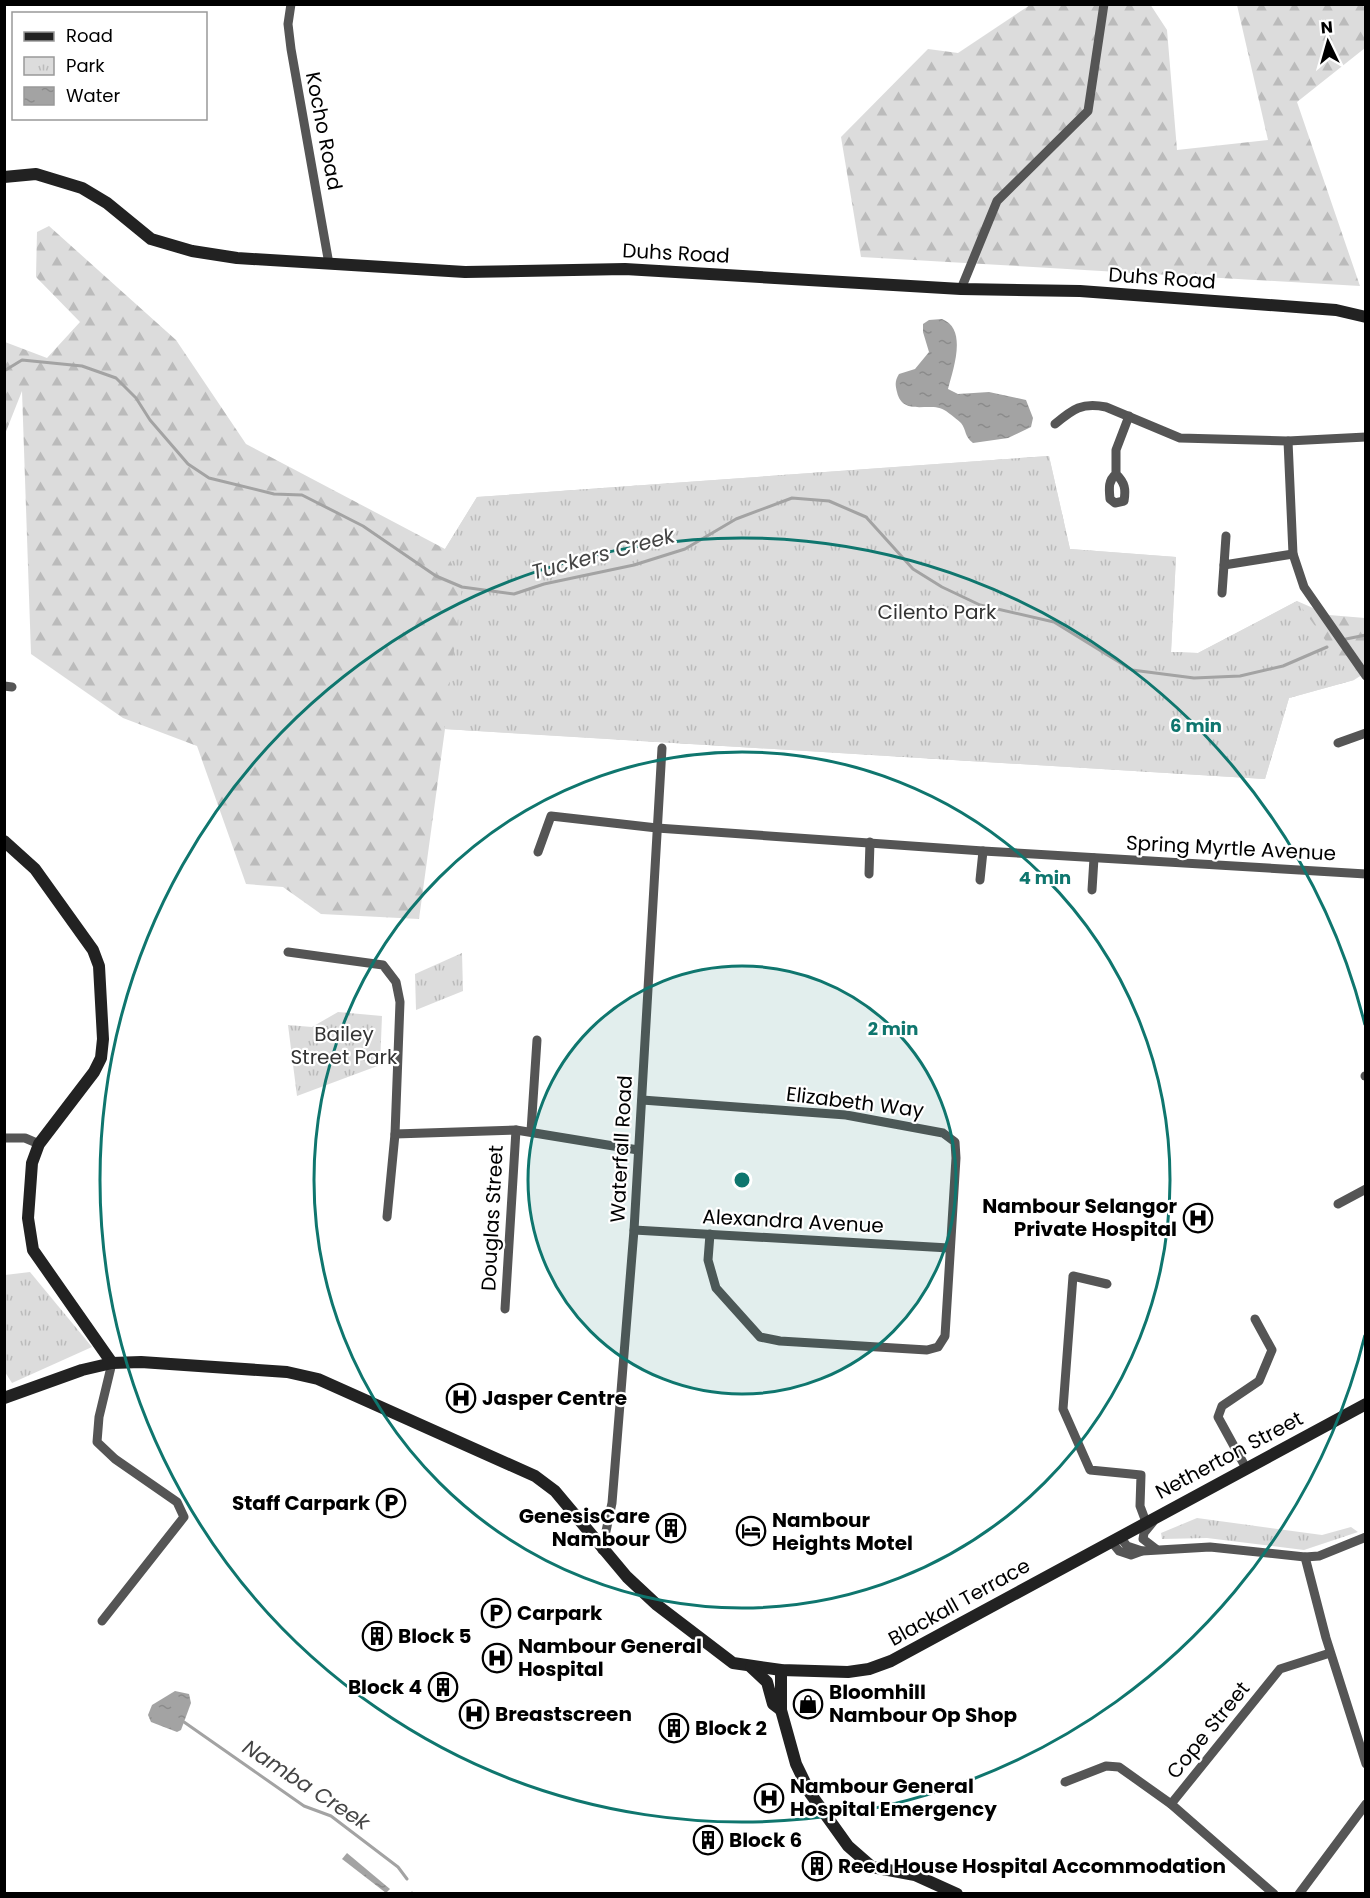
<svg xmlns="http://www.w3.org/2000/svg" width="1370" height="1898" viewBox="0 0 1370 1898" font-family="Poppins,sans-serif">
<defs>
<pattern id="forest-firs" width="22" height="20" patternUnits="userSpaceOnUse" patternTransform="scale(1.5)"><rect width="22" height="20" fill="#dcdcdc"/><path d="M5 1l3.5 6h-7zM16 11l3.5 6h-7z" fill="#bbb"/></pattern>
<pattern id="park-tufts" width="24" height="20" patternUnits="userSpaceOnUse" patternTransform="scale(1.5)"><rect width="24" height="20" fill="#dcdcdc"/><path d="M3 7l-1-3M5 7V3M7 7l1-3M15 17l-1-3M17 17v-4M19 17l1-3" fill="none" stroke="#bbb"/></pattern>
<pattern id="water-ripples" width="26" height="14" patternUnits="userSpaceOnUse" patternTransform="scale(1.5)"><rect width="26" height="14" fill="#a3a3a3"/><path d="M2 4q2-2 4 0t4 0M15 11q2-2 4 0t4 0" fill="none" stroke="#8b8b8b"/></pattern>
</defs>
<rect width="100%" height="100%" fill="#fff"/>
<!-- forest -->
<g fill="url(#forest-firs)">
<path d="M1150,4L1167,30L1177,150L1268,140L1237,5H1365V48L1297,102L1360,286L861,257L841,137L928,49L958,53L1030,5Z"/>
<path d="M49,226L176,340L246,444L445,549L477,497L1049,456L1070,549L1176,557L1171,652L1198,653L1297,601L1329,615L1365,618V673L1354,680L1289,698L1265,779L445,729L419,919L321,914L283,887L246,884L197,746L123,718L31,654L22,391L5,434V342L47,358L80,322L36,277L37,232Z"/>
</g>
<!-- park -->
<g fill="url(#park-tufts)">
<path d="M1049,456L1070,549L1176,557L1171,652L1198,653L1297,601L1354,680L1289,698L1265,779L444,729L462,587L445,549L477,497Z"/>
<path d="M462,953L463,991L416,1010L415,974Z"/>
<path d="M338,1012L382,1016L380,1065L297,1096L288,1025L312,1027Z"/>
<path d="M30,1272L92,1347L12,1383L5,1372V1275Z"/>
<path d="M1197,1518L1322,1535L1351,1527L1358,1532L1304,1550L1207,1538L1162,1539L1161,1533Z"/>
</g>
<!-- water -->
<g fill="url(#water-ripples)">
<path d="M942,319C968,329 953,369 948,389L958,394L989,392L1026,400L1033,418L1031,427L1008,438L973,443C964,436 967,431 961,423C958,420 950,414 946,411C931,400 903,418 897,392C895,384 895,381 899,374L915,369L929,352L923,332V324L929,320Z"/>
<path d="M175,1691L189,1694L191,1703L181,1730L177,1732L151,1722L148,1715L152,1705Z"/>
<path d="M347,1853L390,1889L386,1893L342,1859Z"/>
</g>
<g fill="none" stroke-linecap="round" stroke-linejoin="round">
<!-- stream -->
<g stroke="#a3a3a3" stroke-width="3">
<path d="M4,371L22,360L82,366L116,378L136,398L150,420L188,464L209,478L274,494L302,495L363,526L436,576L462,587L514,594L544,584L634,565L685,549L736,519L792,498L829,501L866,517L913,569L942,587L980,605L1054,622L1132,670L1194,678L1240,676L1283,666L1327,647"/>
<path d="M1346,639L1366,635"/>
<path d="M184,1722L304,1806L331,1816L398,1867L407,1879"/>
<path d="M412,1893V1894"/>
</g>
<!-- street -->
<g stroke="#555" stroke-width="9">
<path d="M291,4L288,24L291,49L329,264"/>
<path d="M961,289L997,201L1088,111L1104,4"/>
<path d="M1055,424C1073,409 1082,402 1106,407L1180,438L1288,441L1366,437"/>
<path d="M1288,441L1293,554L1304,587L1366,676"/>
<path d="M1116,474C1108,481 1109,488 1110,499L1115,503L1124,501C1126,489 1125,483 1116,474V450L1129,416"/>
<path d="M1226,536L1224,565L1293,554"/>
<path d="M1222,593L1224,565"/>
<path d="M4,686L12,687"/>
<path d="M1338,743L1366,733"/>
<path d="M538,852L551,816L657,828L983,851L1366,874"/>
<path d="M869,874L870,842"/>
<path d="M980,880L983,851"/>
<path d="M1092,890L1094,858"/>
<path d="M288,952L383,965L396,982L400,1002L395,1134L387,1217"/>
<path d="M1365,1076H1366"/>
<path d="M642,1100L846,1115L943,1133L955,1142L956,1158L945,1336L938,1347L927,1350L780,1341L760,1337L716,1288L708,1260L710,1234"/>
<path d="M531,1131L537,1040"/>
<path d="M395,1134L516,1130L638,1150"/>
<path d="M4,1138H25L39,1144"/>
<path d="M1338,1204L1366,1189"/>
<path d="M634,1230L949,1248"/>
<path d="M1107,1284L1073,1276L1063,1409L1090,1470L1141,1475L1140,1506L1146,1522"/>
<path d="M505,1309L516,1130"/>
<path d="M1246,1468L1218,1417L1222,1406L1259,1381L1272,1350L1255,1319"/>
<path d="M1153,1522L1144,1533L1143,1539L1156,1549"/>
<path d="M1120,1537L1127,1546L1142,1551"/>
<path d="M1111,1541L1119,1551L1131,1555L1142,1551L1210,1547L1305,1557L1319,1556L1366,1537"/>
<path d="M602,1550L612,1503L634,1230L662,748"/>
<path d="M1305,1557L1326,1638L1366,1764"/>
<path d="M102,1621L184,1517L177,1502L115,1459L97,1442L99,1417L112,1363"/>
<path d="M1065,1782L1106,1766L1119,1767L1171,1804L1274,1894"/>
<path d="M1171,1804L1280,1669L1330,1653"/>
<path d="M1299,1894L1366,1804"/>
</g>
<!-- secondary -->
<g stroke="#222" stroke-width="12">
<path d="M4,177L36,174L82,188L107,203L151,239L192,251L237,258L465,272L625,269L961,289L1080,291L1336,310L1366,317"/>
<path d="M4,841L35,869L93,950L99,966L103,1039L101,1058L94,1072L39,1144L32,1163L28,1218L33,1250L112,1363"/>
<path d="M4,1398L82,1370L112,1363L141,1362L287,1372L318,1379L535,1476L555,1491L627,1577L657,1605L733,1663L781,1670L848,1672L869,1669L891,1661L1366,1404"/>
<path d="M751,1667L767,1682L773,1704L781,1710"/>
<path d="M781,1670V1710L796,1764L810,1793L848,1846L872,1867L915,1875L957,1894"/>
</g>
</g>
<!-- distance rings -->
<circle cx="742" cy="1180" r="214" fill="#0f766e" fill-opacity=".12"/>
<g fill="none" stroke="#0f766e" stroke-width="3">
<circle cx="742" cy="1180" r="214"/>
<circle cx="742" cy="1180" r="428"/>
<path d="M1365 1335A642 642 0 1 1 1365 1025"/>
</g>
<!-- icons -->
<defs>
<g id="hospital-ring" transform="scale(1.5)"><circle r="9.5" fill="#fff" stroke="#000" stroke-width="1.5"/><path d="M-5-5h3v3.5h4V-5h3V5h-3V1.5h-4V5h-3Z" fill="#000"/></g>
<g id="parking-ring" transform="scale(1.5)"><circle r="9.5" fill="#fff" stroke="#000" stroke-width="1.5"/><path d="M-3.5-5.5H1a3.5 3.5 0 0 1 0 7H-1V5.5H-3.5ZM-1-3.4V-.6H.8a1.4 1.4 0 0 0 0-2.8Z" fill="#000"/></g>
<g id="building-ring" transform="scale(1.5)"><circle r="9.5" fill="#fff" stroke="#000" stroke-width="1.5"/><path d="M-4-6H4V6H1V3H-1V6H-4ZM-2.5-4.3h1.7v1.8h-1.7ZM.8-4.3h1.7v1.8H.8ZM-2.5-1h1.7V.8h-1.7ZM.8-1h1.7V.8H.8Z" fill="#000"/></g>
<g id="hotel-ring" transform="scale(1.5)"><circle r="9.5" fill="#fff" stroke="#000" stroke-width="1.5"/><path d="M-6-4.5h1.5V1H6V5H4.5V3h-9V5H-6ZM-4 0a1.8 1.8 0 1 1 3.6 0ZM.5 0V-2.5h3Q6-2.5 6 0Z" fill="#000"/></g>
<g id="shop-ring" transform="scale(1.5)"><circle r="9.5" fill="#fff" stroke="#000" stroke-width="1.5"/><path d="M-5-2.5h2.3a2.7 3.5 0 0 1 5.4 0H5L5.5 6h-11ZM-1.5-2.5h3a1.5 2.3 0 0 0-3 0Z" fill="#000"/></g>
</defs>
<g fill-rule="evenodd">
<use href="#hospital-ring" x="1198" y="1218"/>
<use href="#hospital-ring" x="461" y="1398"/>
<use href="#parking-ring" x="391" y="1503"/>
<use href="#building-ring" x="671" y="1528"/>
<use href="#hotel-ring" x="751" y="1531"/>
<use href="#parking-ring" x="496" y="1613"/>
<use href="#building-ring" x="377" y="1636"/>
<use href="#hospital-ring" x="497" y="1658"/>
<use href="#building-ring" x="443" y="1687"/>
<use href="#shop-ring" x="808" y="1704"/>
<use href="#hospital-ring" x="474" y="1714"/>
<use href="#building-ring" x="674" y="1728"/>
<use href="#hospital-ring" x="769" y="1798"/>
<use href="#building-ring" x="708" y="1840"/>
<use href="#building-ring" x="817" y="1866"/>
</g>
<g text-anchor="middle" stroke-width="4.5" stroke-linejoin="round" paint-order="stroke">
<!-- street labels -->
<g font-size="20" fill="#000" stroke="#fff">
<text transform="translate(324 131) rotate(79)" y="7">Kocho Road</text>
<text transform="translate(676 253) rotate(3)" y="7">Duhs Road</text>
<text transform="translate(1162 278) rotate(4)" y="7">Duhs Road</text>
<text transform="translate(1231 848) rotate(3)" y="7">Spring Myrtle Avenue</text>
<text transform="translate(855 1102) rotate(7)" y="7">Elizabeth Way</text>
<text transform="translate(621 1149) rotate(-87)" y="7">Waterfall Road</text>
<text transform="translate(492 1218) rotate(-87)" y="7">Douglas Street</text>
<text transform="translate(793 1221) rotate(3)" y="7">Alexandra Avenue</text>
<text transform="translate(1229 1455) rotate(-28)" y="7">Netherton Street</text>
<text transform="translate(959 1602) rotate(-29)" y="7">Blackall Terrace</text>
<text transform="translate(1208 1730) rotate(-51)" y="7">Cope Street</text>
</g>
<!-- park labels -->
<g font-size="20" fill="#333" stroke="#fff">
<text x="937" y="619">Cilento Park</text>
<text x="344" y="1041">Bailey<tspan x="344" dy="23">Street Park</tspan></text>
</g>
<!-- poi labels -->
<g font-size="20" font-weight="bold" fill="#000" stroke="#fff" text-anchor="start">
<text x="1177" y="1213" text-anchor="end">Nambour Selangor<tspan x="1177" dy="23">Private Hospital</tspan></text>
<text x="482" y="1405">Jasper Centre</text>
<text x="370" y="1510" text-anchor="end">Staff Carpark</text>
<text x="650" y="1523" text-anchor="end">GenesisCare<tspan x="650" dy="23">Nambour</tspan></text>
<text x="772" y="1527">Nambour<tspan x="772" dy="23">Heights Motel</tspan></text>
<text x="517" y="1620">Carpark</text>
<text x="398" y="1643">Block 5</text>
<text x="518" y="1653">Nambour General<tspan x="518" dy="23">Hospital</tspan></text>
<text x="422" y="1694" text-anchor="end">Block 4</text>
<text x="829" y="1699">Bloomhill<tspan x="829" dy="23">Nambour Op Shop</tspan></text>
<text x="495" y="1721">Breastscreen</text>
<text x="695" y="1735">Block 2</text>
<text x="790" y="1793">Nambour General<tspan x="790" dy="23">Hospital Emergency</tspan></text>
<text x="729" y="1847">Block 6</text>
<text x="838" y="1873">Reed House Hospital Accommodation</text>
</g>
<!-- water labels -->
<g font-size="21" font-style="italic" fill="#444" stroke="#fff">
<text transform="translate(603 554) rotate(-15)" y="7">Tuckers Creek</text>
<text transform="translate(306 1785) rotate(33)" y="7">Namba Creek</text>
</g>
</g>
<circle cx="742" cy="1180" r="9" fill="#0f766e" stroke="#fff" stroke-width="3"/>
<g font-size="18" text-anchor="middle" font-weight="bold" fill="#0f766e" stroke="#fff" stroke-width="4.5" stroke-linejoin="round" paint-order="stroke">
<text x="1196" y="732">6 min</text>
<text x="1045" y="884">4 min</text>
<text x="893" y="1035">2 min</text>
</g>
<!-- border -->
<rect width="1370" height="1898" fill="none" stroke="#000000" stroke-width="12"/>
<!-- legend -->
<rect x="12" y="12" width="195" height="108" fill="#ffffff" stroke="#999999" stroke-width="1.5"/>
<rect x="24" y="32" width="30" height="9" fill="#222222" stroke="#999999" stroke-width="1.5"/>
<text x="66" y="42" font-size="18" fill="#000000">Road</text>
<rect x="24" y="57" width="30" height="18" fill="url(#park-tufts)" stroke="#999999" stroke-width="1.5"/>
<text x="66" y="72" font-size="18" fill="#000000">Park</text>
<rect x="24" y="87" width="30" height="18" fill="url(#water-ripples)" stroke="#999999" stroke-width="1.5"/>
<text x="66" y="102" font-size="18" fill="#000000">Water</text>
<!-- north arrow -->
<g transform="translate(1328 42) rotate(355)" stroke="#ffffff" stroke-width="4.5" paint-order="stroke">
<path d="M0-4.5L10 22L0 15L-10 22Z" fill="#000000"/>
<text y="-9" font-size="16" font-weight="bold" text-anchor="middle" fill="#000000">N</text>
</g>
</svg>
